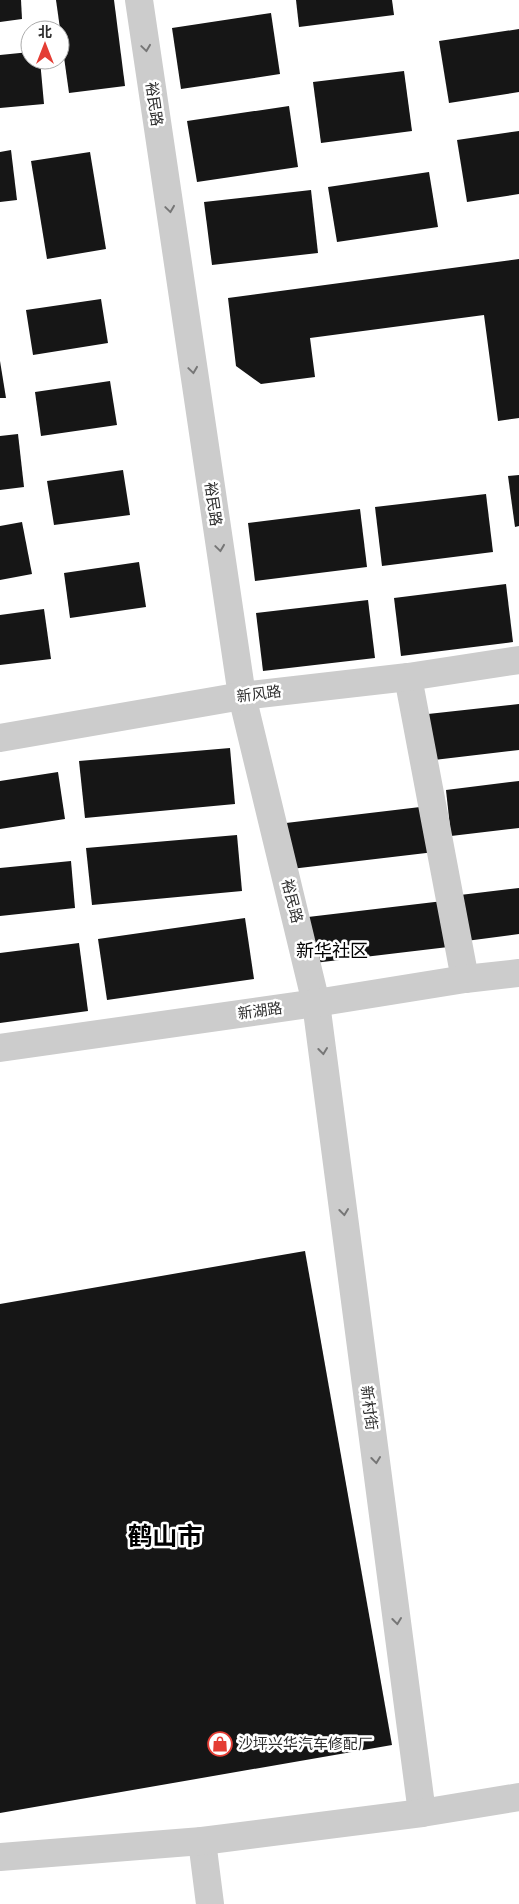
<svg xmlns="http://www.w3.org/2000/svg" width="519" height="1904" viewBox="0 0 519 1904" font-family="'Exo 2','Noto Sans SC',sans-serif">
<rect width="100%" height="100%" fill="#fff"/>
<!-- building -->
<g fill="#161616">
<path d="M0,0H21L22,19L0,22Z"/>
<path d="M56,0H114L125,86L69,93Z"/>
<path d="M296,0H392L394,15L299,27Z"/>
<path d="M271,13L280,74L181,89L172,28Z"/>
<path d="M519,29V92L449,103L439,41Z"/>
<path d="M30,52V60H40L44,104L0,108V55Z"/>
<path d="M404,71L412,131L321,143L313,82Z"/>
<path d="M289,106L298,167L197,182L187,121Z"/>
<path d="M519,131V194L467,202L457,140Z"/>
<path d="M11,150L17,200L0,202V152Z"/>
<path d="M90,152L106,249L47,259L31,161Z"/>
<path d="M429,172L438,227L337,242L328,187Z"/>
<path d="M311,190L318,253L212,265L204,202Z"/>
<path d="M519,259V418L498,421L484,315L310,338L315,377L261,384L236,366L228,298Z"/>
<path d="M101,299L108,343L33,355L26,310Z"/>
<path d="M0,361L6,398H0Z"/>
<path d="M110,381L117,425L41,436L35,392Z"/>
<path d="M18,434L24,487L0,490V436Z"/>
<path d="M123,470L130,515L54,525L47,481Z"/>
<path d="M519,475V526L515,527L508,476Z"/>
<path d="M486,494L493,552L382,566L375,507Z"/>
<path d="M360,509L367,567L255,581L248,523Z"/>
<path d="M22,522L32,574L0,580V526Z"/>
<path d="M139,562L146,607L70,618L64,573Z"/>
<path d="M506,584L513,642L401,656L394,598Z"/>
<path d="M368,600L375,658L263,671L256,613Z"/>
<path d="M44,609L51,659L0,665V615Z"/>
<path d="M519,704V750L434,760L428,714Z"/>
<path d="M230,748L235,804L85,818L79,761Z"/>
<path d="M58,772L65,819L0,829V781Z"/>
<path d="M519,781V828L451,836L446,790Z"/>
<path d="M437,805L443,851L291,869L286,823Z"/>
<path d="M237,835L242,891L92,905L86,848Z"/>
<path d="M71,861L75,908L0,916V868Z"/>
<path d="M519,888V934L466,941L460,895Z"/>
<path d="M460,899L465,945L314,963L308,917Z"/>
<path d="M245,918L254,979L107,1000L98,939Z"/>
<path d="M79,943L88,1011L0,1023V953Z"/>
<path d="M305,1251L392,1745L0,1813V1304Z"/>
</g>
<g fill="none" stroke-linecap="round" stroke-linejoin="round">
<!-- minor -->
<g stroke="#ccc" stroke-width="28">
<path d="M139,0L242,696L316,1003L422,1813"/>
<path d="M408,677L465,979"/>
<path d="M0,738L242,696L408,677L519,660"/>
<path d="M0,1048L316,1003L465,979L519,973"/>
<path d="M202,1841L210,1904"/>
<path d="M0,1857L202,1841L422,1813L519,1797"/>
</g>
</g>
<!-- one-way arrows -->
<defs><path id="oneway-chevron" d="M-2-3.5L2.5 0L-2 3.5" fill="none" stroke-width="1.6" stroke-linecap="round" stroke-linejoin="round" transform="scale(1.25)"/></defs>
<g stroke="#767676">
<use href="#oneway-chevron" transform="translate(146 48) rotate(82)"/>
<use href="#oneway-chevron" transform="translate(170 209) rotate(82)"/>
<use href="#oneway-chevron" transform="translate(193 370) rotate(82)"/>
<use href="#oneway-chevron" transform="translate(220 548) rotate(82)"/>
<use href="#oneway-chevron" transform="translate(323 1051) rotate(83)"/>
<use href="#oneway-chevron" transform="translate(344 1212) rotate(83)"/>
<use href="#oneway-chevron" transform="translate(376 1460) rotate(83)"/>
<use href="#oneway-chevron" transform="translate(397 1621) rotate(83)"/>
</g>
<!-- icons -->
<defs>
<g id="shop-ring" transform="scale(1.25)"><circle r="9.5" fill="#fff" stroke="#e43d34" stroke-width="1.5"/><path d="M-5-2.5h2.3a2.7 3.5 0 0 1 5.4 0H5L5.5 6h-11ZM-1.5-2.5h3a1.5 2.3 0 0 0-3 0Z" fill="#e43d34"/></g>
</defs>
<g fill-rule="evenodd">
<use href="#shop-ring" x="220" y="1744"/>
</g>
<g text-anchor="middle" stroke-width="5" stroke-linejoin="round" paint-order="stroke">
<!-- street labels -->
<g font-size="15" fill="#2f2f2f" stroke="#fff">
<text transform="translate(154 104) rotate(82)" y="5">裕民路</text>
<text transform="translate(213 504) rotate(82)" y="5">裕民路</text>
<text transform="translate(259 694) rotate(-7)" y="5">新风路</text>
<text transform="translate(292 901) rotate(76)" y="5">裕民路</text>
<text transform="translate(260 1011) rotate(-8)" y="5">新湖路</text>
<text transform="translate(369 1408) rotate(83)" y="5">新村街</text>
</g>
<!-- poi labels -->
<g font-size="15" fill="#2f2f2f" stroke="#fff" text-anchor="start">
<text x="238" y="1749">沙坪兴华汽车修配厂</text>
</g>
<!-- quarter labels -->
<g font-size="18" fill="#000" stroke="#fff">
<text x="332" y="957">新华社区</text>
</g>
<!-- town labels -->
<g font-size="25" font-weight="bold" fill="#000" stroke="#fff">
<text x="165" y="1545">鹤山市</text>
</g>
</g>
<!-- north arrow -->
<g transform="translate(45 45)"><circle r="24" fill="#ffffff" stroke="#acacac"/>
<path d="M0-4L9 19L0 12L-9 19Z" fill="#e43d34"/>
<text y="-8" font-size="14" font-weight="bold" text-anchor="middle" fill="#2f2f2f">北</text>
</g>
</svg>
